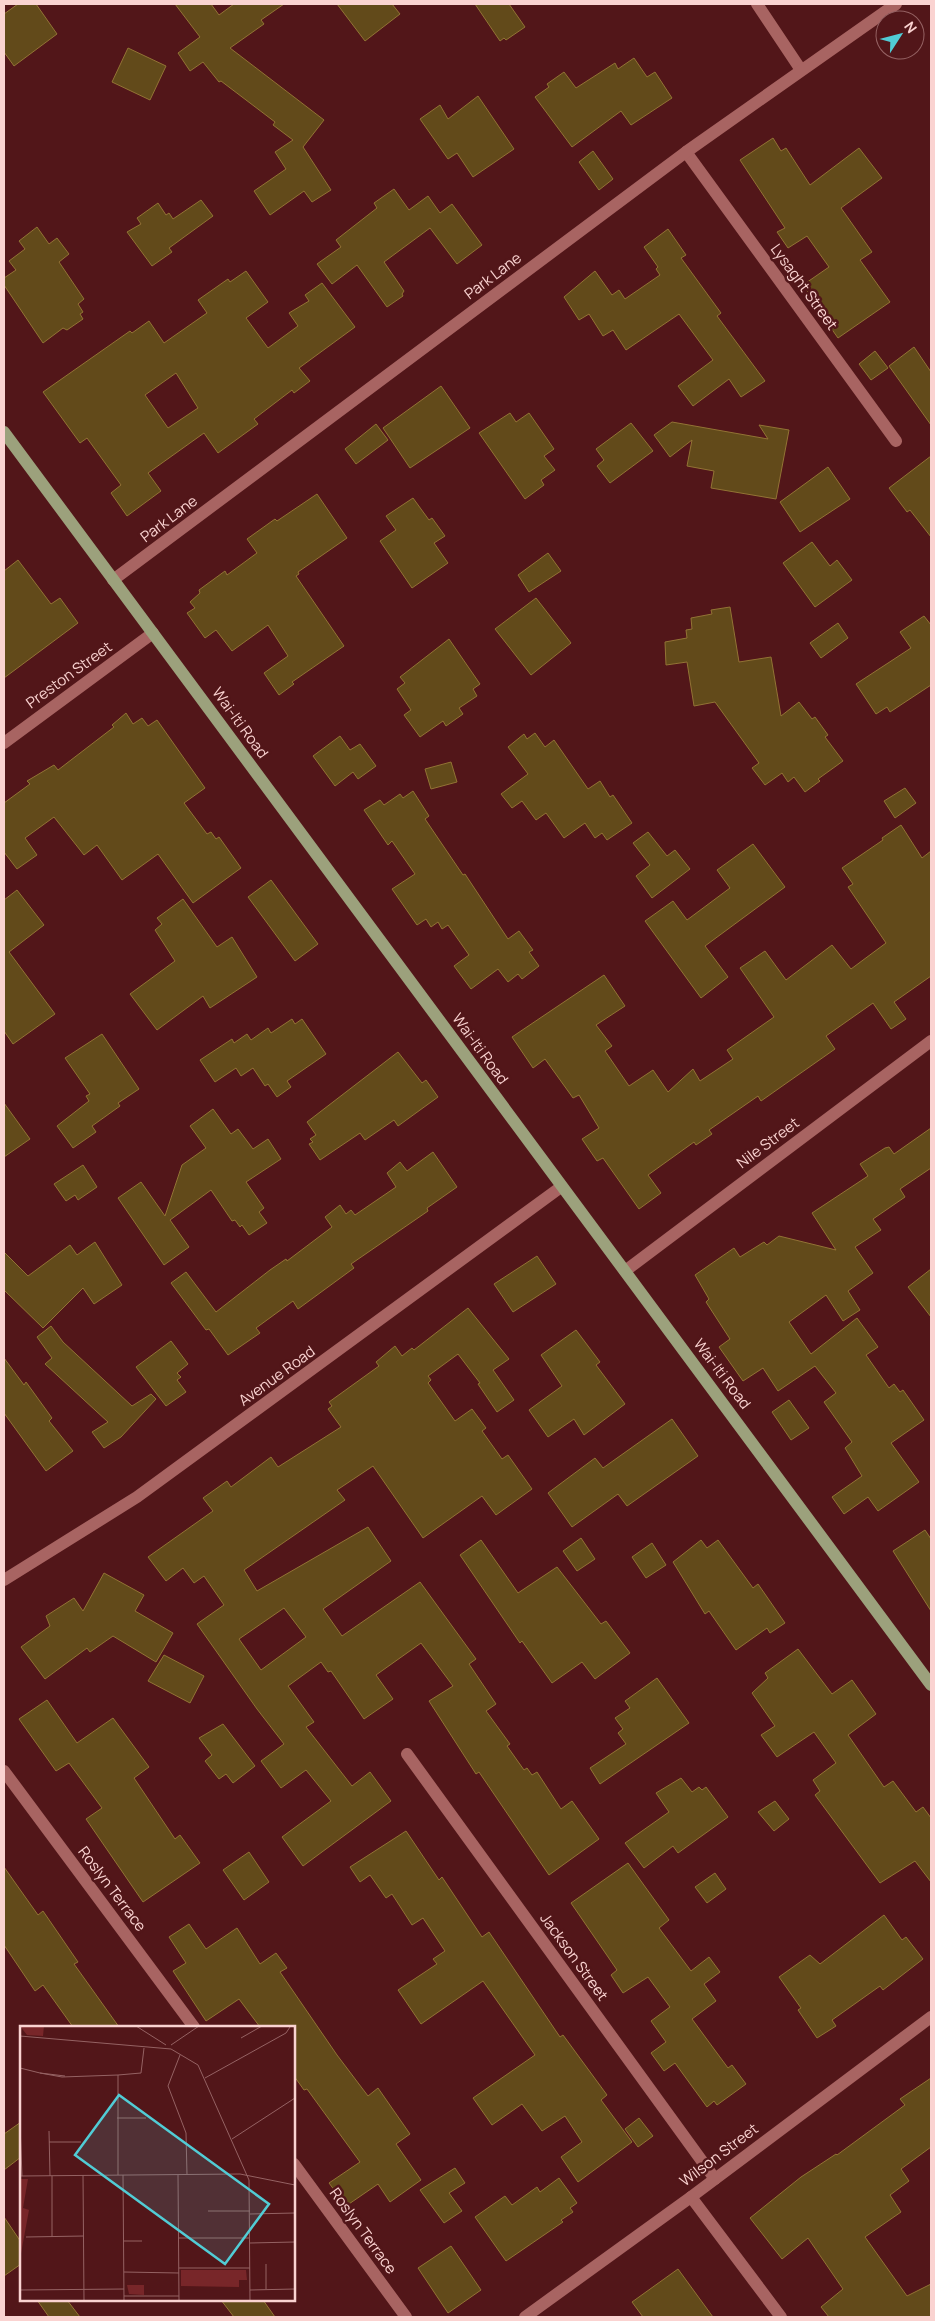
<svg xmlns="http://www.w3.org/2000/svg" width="935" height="2321" viewBox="0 0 935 2321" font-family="Manrope,sans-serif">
<rect width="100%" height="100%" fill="#521619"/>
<!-- building -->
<g fill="#624a1a" stroke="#927335" fill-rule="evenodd">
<path d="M18,4H36L57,34L14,66L4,52V14Z"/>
<path d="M175,4H211L219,15L234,4H284L261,20L264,24L230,48L324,120L303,147L331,190L312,202L304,191L270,215L254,191L286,169L275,152L293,140L273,125L275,122L221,81L219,82L203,62L190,71L178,53L200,37Z"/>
<path d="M337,4H392L400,14L365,41Z"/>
<path d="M475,4H509L525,27L506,40L504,38L500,41Z"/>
<path d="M128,48L166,66L150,100L112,82Z"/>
<path d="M634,58L647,77L655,72L672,98L631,125L621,111L572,147L535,97L549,87L547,84L564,72L576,88L615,63L618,69Z"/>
<path d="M478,96L514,149L473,177L457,153L448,159L420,119L440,105L448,119Z"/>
<path d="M773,138L781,151L786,148L810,185L859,148L882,178L841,208L872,252L860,260L890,302L838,338L826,321L828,319L803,285L829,267L807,236L788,248L777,232L785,228L740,160Z"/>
<path d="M593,151L613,179L599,190L579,162Z"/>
<path d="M394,189L409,210L428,196L440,213L452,204L482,245L457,264L430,228L384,262L404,291L402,294L403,296L387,307L357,265L332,284L317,264L341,247L336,240L377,208L374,203Z"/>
<path d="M201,200L213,216L169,248L172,252L152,266L127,232L141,224L137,218L158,203L166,215L169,213L173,219Z"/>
<path d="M37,227L49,244L57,238L69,254L59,262L84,299L78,304L83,312L80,314L83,319L67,330L63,328L43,343L4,285V278L16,270L9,261L25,249L19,241Z"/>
<path d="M668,229L686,255L681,258L721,313L717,316L765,381L741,397L729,379L693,406L678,386L713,360L679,314L626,350L613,330L603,336L589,314L579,320L564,297L595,271L612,295L619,290L625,299L660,275L656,269L658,267L644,247Z"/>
<path d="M246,271L268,302L246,318L268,348L298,326L289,313L309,301L305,295L322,283L355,327L299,368L310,381L294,393L292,390L254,419L258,424L218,453L204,433L148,473L161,491L127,516L111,493L121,485L87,438L80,443L43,392L130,331L132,333L149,321L164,343L207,313L198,300L228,279L230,282ZM176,373L198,408L168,428L145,395Z"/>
<path d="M914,347L931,372V425L889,366Z"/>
<path d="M875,351L888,368L871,380L859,364Z"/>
<path d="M441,386L470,428L410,468L383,428Z"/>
<path d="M510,413L516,422L529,413L554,449L544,456L555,470L541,480L544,485L525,499L479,433Z"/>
<path d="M672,422L768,439L759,425L789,430L776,499L711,488L714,471L687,466L692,440L670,457L654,435Z"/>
<path d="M631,423L653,451L610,483L597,466L604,460L596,449Z"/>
<path d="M376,424L388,440L356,464L345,449Z"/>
<path d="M931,456V537L910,510L907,512L889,488Z"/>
<path d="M828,467L850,499L800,532L780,502Z"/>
<path d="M317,494L347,538L298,572L299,574L296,576L344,646L292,682L294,684L279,695L264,673L288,656L268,625L232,651L216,630L205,638L187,613L195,608L190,602L200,593L199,590L225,571L227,575L257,553L247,539L275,519L277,521Z"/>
<path d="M413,498L429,520L432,518L445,536L434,543L448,563L412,588L380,541L396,530L386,516Z"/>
<path d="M812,542L830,566L837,560L852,580L815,607L783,563Z"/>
<path d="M548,553L561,571L529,592L518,575Z"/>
<path d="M18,560L51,604L60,598L78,623L4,678V571Z"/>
<path d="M536,598L571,643L531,675L495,629Z"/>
<path d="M730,607L739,662L771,657L781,716L799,702L812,719L815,717L828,735L825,737L843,761L818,779L820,781L805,792L794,777L788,782L782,773L765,785L752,768L759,763L715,702L694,706L687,662L666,665L665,642L687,638L686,630L692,629L691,618L712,614L711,610Z"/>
<path d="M924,616L931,625V685L890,712L887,707L876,714L856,684L911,648L900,632Z"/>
<path d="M838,623L848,638L821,658L810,643Z"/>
<path d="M449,639L480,684L473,689L477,696L459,708L463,714L446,726L443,721L420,737L404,715L411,710L397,689L405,683L400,677Z"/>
<path d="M126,713L133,724L142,718L148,726L157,720L205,788L184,803L207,834L211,832L216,839L219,837L241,868L193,903L158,854L122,880L97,845L84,855L54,817L25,838L37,855L17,869L4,852V803L30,784L27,781L54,765L58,770L114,727L112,725Z"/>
<path d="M535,733L545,747L554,740L588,789L600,781L610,797L613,795L632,823L607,840L602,833L595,838L585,823L564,838L546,813L536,820L522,801L512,808L501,794L528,774L508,747L524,734L527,739Z"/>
<path d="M340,736L350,750L360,744L376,766L358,779L353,772L335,786L313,756Z"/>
<path d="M451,762L457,782L431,789L425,769Z"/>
<path d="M905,788L916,803L895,818L884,801Z"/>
<path d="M413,791L429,816L425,819L463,875L465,874L508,939L519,931L533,950L529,952L539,966L522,979L518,974L508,982L498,969L471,989L454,966L469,955L448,925L442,929L438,922L431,927L426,919L417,925L392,889L415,874L392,841L388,845L364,810L380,800L384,805L400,794L403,798Z"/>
<path d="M901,825L922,858L931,851V976L894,1002L906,1019L891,1029L873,1003L826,1036L835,1049L761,1101L758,1096L709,1130L712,1134L696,1145L694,1142L648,1175L661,1193L639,1209L603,1158L597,1161L582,1139L599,1128L579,1095L573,1098L545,1059L533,1068L512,1037L604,975L625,1006L596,1025L612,1046L605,1051L629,1086L653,1070L668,1092L693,1069L700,1081L733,1059L727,1050L774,1017L740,968L765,951L786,980L832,945L851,969L886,943L848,887L853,884L842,868L883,840L882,838Z"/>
<path d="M648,832L667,856L675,850L690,869L652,898L636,876L650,865L633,843Z"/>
<path d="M753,844L785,887L705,946L728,977L701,998L645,921L673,901L687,920L730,888L717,870Z"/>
<path d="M271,880L318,944L295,961L248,897Z"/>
<path d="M17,890L44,925L9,952L55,1014L13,1044L4,1031V900Z"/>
<path d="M183,899L217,947L232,937L257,977L210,1008L203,996L157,1030L130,994L175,961L155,930L162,924L157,918Z"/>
<path d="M292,1019L295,1024L302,1019L326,1054L287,1081L291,1087L277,1097L268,1084L265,1086L253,1068L241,1076L236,1068L215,1082L200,1060L232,1039L234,1043L247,1034L251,1040L268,1028L271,1033Z"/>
<path d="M102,1034L139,1089L118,1103L120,1106L92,1126L96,1132L73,1148L57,1126L89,1101L86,1096L90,1094L65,1058Z"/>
<path d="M398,1052L422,1083L426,1080L438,1097L398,1126L394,1120L365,1140L360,1133L320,1160L309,1144L313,1142L310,1139L316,1135L307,1122Z"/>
<path d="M4,1103L30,1139L4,1157Z"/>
<path d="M213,1109L231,1134L238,1129L253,1149L268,1139L281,1159L246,1182L264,1208L259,1212L267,1223L249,1235L242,1225L240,1227L235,1220L232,1221L211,1190L170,1220L189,1247L164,1265L118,1198L141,1182L165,1216L182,1165L206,1148L190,1126Z"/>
<path d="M931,1128V1168L900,1189L905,1197L873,1219L881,1230L855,1247L873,1273L848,1291L860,1310L843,1321L826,1295L789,1322L811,1354L857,1318L878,1347L866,1355L889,1388L894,1384L900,1392L903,1390L924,1420L891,1443L919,1482L878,1511L868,1497L844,1514L832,1497L862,1476L845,1448L852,1442L824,1402L836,1393L815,1366L778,1391L763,1368L743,1381L719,1347L730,1339L706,1302L709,1299L695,1275L734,1248L740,1257L764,1242L767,1245L779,1236L836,1250L812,1213L868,1176L860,1164L885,1148L889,1147L894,1154Z"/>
<path d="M433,1152L457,1187L427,1208L428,1211L351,1264L354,1268L298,1309L293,1301L256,1328L260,1333L228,1355L209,1329L206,1330L171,1283L186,1272L216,1312L270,1270L286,1259L287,1261L332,1227L325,1217L340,1205L346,1214L351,1210L355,1215L396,1187L387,1173L400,1162L407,1171Z"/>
<path d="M83,1165L97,1187L78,1200L75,1195L66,1201L54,1184Z"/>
<path d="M95,1242L122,1285L94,1304L83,1288L43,1328L4,1290V1252L28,1276L70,1245L77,1255Z"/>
<path d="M537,1256L556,1284L513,1312L494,1284Z"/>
<path d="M931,1269V1317L908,1287Z"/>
<path d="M468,1308L509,1359L493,1370L514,1400L497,1412L478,1384L480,1383L458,1354L428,1376L431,1380L428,1383L455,1421L472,1409L486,1428L482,1431L502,1459L508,1455L532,1489L496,1515L482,1496L423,1538L373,1466L337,1490L345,1500L244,1570L257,1591L368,1527L391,1561L323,1609L342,1636L420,1582L476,1659L469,1664L496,1704L486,1711L510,1744L507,1746L524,1770L527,1768L532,1775L537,1772L561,1809L572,1801L599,1839L549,1875L479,1772L476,1774L429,1701L453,1686L421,1643L376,1675L393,1699L364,1719L331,1671L328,1672L321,1662L288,1686L314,1722L306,1727L352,1786L370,1772L391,1801L303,1866L282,1837L331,1801L306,1770L281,1788L261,1761L284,1744L257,1709L197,1624L224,1605L204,1576L194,1583L183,1568L166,1581L148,1557L213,1511L203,1498L227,1481L231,1487L271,1457L278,1467L341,1427L328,1409L332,1406L329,1402L379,1366L376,1362L395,1346L402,1356L412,1348L414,1350ZM284,1608L306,1637L261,1670L239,1639Z"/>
<path d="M51,1326L63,1342L132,1406L151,1394L156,1399L121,1437L104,1448L92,1432L108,1422L45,1364L52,1358L37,1337Z"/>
<path d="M576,1330L600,1362L596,1365L625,1404L584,1435L574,1419L548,1437L529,1410L562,1386L541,1355Z"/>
<path d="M171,1341L188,1364L177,1373L181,1377L177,1380L186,1392L166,1406L136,1367Z"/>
<path d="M4,1358L24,1385L26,1382L52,1418L49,1421L73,1451L46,1471L4,1413Z"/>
<path d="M789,1400L809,1428L791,1440L772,1412Z"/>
<path d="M672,1419L698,1456L627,1506L618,1494L572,1527L548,1493L595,1458L603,1468Z"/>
<path d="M925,1530L931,1539V1611L893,1551Z"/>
<path d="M581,1538L595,1559L577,1571L563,1551Z"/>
<path d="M481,1540L518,1593L557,1567L601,1624L606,1621L630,1653L595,1679L582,1662L552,1683L522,1641L520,1643L460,1555Z"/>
<path d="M701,1540L707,1548L718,1540L753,1588L758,1584L785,1623L770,1633L767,1628L736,1650L709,1611L705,1614L673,1562Z"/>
<path d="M652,1543L666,1565L646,1578L632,1557Z"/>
<path d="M104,1573L144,1595L135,1611L173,1633L156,1662L113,1636L90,1652L87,1648L45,1679L21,1647L50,1626L46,1616L74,1598L83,1611Z"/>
<path d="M798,1649L832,1694L852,1680L876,1714L848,1735L884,1787L893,1781L916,1812L923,1807L931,1818V1882L915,1861L880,1883L815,1795L820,1791L813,1780L836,1763L814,1732L777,1757L761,1735L775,1726L752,1693L768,1678L765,1673Z"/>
<path d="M164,1655L204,1676L190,1703L148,1681Z"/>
<path d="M657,1678L689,1723L600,1784L590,1768L626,1744L618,1733L623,1729L615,1718L630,1708L625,1701Z"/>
<path d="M47,1700L77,1743L113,1718L149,1767L134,1778L175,1839L180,1835L200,1863L143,1902L86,1819L102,1808L69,1763L56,1771L19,1719Z"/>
<path d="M223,1724L255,1766L233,1783L226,1774L219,1779L205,1761L212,1755L199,1738Z"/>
<path d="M681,1778L692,1792L699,1787L702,1790L706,1787L728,1817L678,1853L673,1846L644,1868L625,1843L669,1812L656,1793Z"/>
<path d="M775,1801L789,1819L774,1831L758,1812Z"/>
<path d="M406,1831L439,1880L442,1877L482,1937L489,1932L560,2037L563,2035L607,2095L601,2100L632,2142L578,2182L561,2157L582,2142L565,2116L542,2131L522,2104L492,2125L473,2098L535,2055L483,1981L421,2024L398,1990L437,1964L433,1959L445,1951L423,1918L412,1925L392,1894L386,1898L370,1875L360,1882L350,1867Z"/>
<path d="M249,1852L269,1882L244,1900L223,1870Z"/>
<path d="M628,1863L669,1920L659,1928L691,1971L709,1957L720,1972L704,1984L716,2001L692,2019L728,2068L732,2065L746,2084L717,2105L714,2101L707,2107L675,2063L664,2071L651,2053L666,2042L651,2021L670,2007L648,1977L623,1993L611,1975L617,1970L571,1903Z"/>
<path d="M4,1867L38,1915L43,1911L78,1962L74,1964L119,2027H73L43,1985L35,1991L4,1945Z"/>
<path d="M715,1873L726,1889L707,1903L695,1887Z"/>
<path d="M884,1915L902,1940L906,1937L923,1959L883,1990L880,1986L832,2020L836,2026L817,2038L798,2010L801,2008L779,1977L810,1955L820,1964Z"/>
<path d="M189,1924L206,1949L237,1928L260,1964L276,1953L287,1968L280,1972L337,2055L368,2096L378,2088L410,2134L396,2144L421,2180L390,2202L378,2184L346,2206L329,2183L360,2162L307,2089L304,2090L294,2076V2027H260L239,1999L206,2021L173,1971L186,1963L169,1937Z"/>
<path d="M931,2078V2147L901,2169L909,2181L890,2195L901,2212L865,2237L907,2296L931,2284V2317H829L821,2307L843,2289L808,2238L782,2259L750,2218L801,2177L836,2154L837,2155L905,2105L900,2099Z"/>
<path d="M639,2118L653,2136L638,2147L625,2129Z"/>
<path d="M21,2122V2157L4,2170V2134Z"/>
<path d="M455,2168L465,2183L449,2193L462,2211L444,2223L420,2190Z"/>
<path d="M559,2178L577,2203L570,2208L573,2212L561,2220L563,2222L506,2261L475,2217L505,2196L512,2205L537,2187L540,2192Z"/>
<path d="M4,2217L21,2242V2264L4,2276Z"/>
<path d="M451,2246L481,2290L448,2313L418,2268Z"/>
<path d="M678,2269L713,2317H643L632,2302Z"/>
<path d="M37,2300H67L80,2317H49Z"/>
<path d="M221,2300H263L275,2317H234Z"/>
</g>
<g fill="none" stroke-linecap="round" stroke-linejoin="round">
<!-- minor -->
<g stroke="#a86462" stroke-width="12">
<path d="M757,4L801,70"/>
<path d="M686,152L896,441"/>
<path d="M113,580L686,152L896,4"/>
<path d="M4,743L153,633"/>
<path d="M625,1271L931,1041"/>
<path d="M4,1580L137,1497L561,1187"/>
<path d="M407,1754L715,2179"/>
<path d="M4,1771L194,2027"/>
<path d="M294,2164L406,2317"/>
<path d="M691,2197L781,2317"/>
<path d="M525,2317L691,2197L931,2017"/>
</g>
<!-- major -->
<path stroke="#9ca17c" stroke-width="12" d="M4,432L931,1685"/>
</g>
<g text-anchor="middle" stroke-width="5" stroke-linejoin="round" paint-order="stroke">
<!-- street labels -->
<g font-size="15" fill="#fad3d1" stroke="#521619">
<text transform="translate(493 276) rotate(-37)" y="5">Park Lane</text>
<text transform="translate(804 287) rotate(54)" y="5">Lysaght Street</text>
<text transform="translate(169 519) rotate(-37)" y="5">Park Lane</text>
<text transform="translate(69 675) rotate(-36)" y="5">Preston Street</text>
<text transform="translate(240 723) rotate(54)" y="5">Wai-Iti Road</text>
<text transform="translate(480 1049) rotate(54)" y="5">Wai-Iti Road</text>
<text transform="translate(768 1143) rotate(-37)" y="5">Nile Street</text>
<text transform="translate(722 1374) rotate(53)" y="5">Wai-Iti Road</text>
<text transform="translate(277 1376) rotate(-36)" y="5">Avenue Road</text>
<text transform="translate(112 1889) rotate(53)" y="5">Roslyn Terrace</text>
<text transform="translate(574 1957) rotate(54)" y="5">Jackson Street</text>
<text transform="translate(719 2155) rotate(-37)" y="5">Wilson Street</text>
<text transform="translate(363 2231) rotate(54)" y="5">Roslyn Terrace</text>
</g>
</g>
<!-- overview -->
<g transform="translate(20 2026)">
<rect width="275" height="275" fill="#521619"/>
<path d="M0,0H24L23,10L7,9ZM0,153H8L3,182L9,184L0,233ZM161,244H226L227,254H219V261L161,260ZM107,259H124V269L109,268Z" fill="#782629"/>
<path fill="none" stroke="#956263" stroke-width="1" d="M116,0L146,19M0,10L151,23L178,39L229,154L230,275M221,12L242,0M151,19L179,0M160,29L148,60L166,107L167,149M0,42L20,47M45,50L20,47L42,51L98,49M185,52L266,7L270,1M97,92H126M0,99L2,150M29,105L30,150M212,113L275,72M29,116H61M63,149L64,275M98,149V49L121,47L124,22M103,149L104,275M158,149L159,275M0,150L220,148L275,159M32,150V211M188,185H230M230,188L275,187M6,211L64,210M158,212H230M104,215H122M230,217L275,216M246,238V263M159,242H230M104,246L159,247M0,264L104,263M230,264L275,263M104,270H159"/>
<path fill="#51ccd5" fill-opacity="0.15" stroke="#51ccd5" stroke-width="2.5" d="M99,69L249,178L205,238L55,129Z"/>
<rect width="275" height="275" fill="none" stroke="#fad3d1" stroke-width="2.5"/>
</g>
<!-- border -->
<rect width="935" height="2321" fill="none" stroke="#fad3d1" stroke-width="10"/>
<!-- north arrow -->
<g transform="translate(900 35) rotate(54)"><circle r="24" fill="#521619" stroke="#956263"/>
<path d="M0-4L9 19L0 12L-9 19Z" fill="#51ccd5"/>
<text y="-8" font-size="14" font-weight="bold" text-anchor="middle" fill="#fad3d1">N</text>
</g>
</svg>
